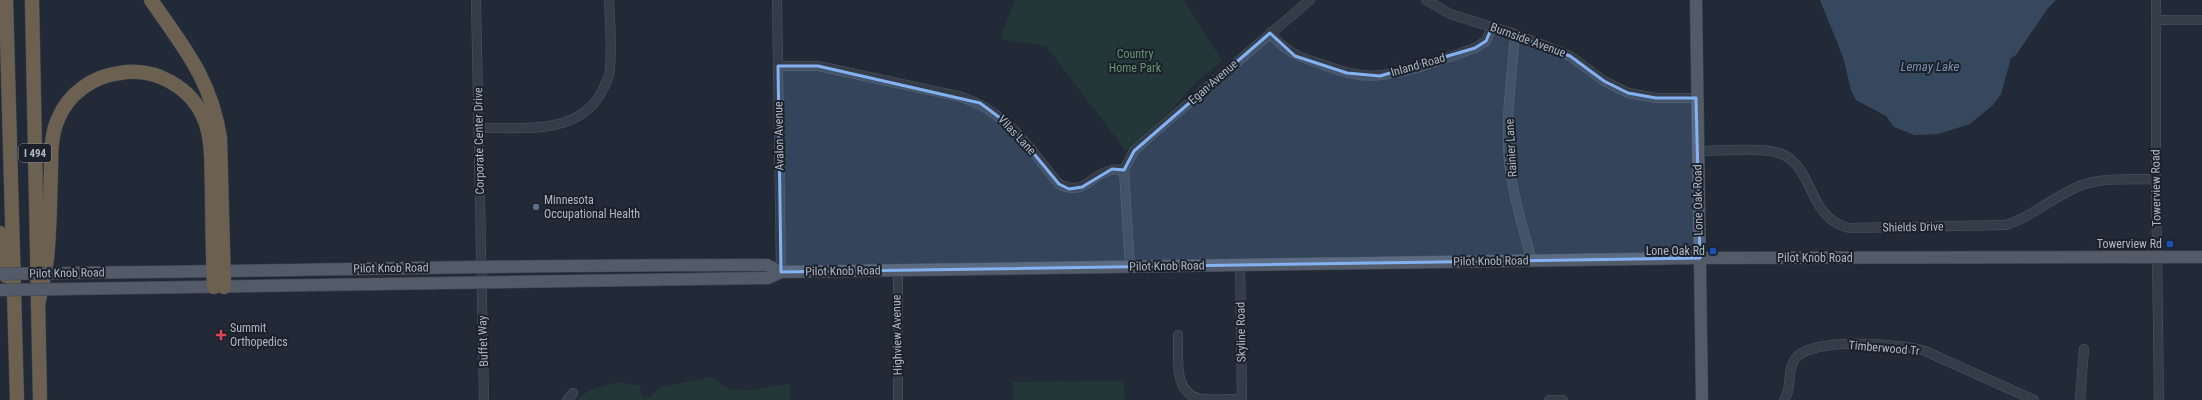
<svg xmlns="http://www.w3.org/2000/svg" width="2202" height="400" viewBox="0 0 2202 400" font-family="'Roboto Condensed',sans-serif">
<rect width="100%" height="100%" fill="#212a36"/>
<!-- green -->
<g fill="#243738">
<path d="M1015,0H1184L1222,61L1194,84L1175,106L1126,151L1046,46L1000,39Z"/>
<path d="M710,377C717,379 721,386 728,388C746,394 771,386 790,384V400H577L588,391L610,384L620,382L640,386L642,397H650L659,388Z"/>
<path d="M1124,381L1125,400H1013V382Z"/>
</g>
<!-- water -->
<path fill="#36485e" d="M1820,0H2056L2048,8L2016,55L2011,58L2001,94L1993,105L1970,124L1938,134L1914,135L1894,127L1886,116L1856,100L1851,90L1843,57Z"/>
<g fill="none" stroke-linecap="round" stroke-linejoin="round">
<!-- minor casing -->
<g stroke="#4f5761" stroke-width="10">
<g id="minor">
<path d="M476,0L484,400"/>
<path d="M777,0L781,272"/>
<path d="M1426,0L1450,14L1515,34L1570,56L1604,81L1628,93L1656,98H1696"/>
<path d="M2156,0V179L2159,400"/>
<path d="M2156,20H2202"/>
<path d="M1270,33C1286,52 1299,57 1321,64C1340,71 1361,78 1381,75C1413,72 1445,58 1475,48L1486,41L1492,27"/>
<path d="M1515,34C1512,76 1505,120 1509,162C1513,196 1523,228 1532,261"/>
<path d="M778,66H818L962,97C1011,115 1027,146 1059,184C1084,197 1090,175 1111,170C1115,169 1120,170 1124,170"/>
<path d="M478,128C519,127 578,136 601,93C605,85 610,77 610,68C612,45 610,22 609,0"/>
<path d="M1697,151C1718,151 1766,146 1784,155C1815,171 1808,218 1849,228L2006,225C2035,216 2057,193 2085,184C2107,177 2133,180 2156,179"/>
<path d="M1124,170L1134,151L1149,137L1310,0"/>
<path d="M1124,170L1130,267"/>
<path d="M1240,265L1242,400"/>
<path d="M898,270V400"/>
<path d="M1178,335C1179,357 1172,394 1201,399C1214,400 1229,399 1242,399"/>
<path d="M567,400L573,393"/>
<path d="M1549,400H1563"/>
<path d="M1784,400C1793,387 1786,372 1795,359C1811,336 1900,344 1925,351L2034,400"/>
<path d="M2080,400L2084,349"/>
</g>
</g>
<!-- major casing -->
<g stroke="#3e4550" stroke-width="13">
<g id="major">
<path d="M1696,0L1702,400"/>
<path d="M68,273C301,271 534,264 767,265L781,272"/>
<path d="M68,289L768,278L781,272L1700,258L2202,257"/>
</g>
</g>
<!-- highway casing -->
<g stroke="#3f4751" stroke-width="15">
<g id="highway">
<path d="M6,0L17,400"/>
<path d="M32,0L40,400"/>
<path d="M151,0C184,48 211,79 220,138L224,287"/>
<path d="M0,233L6,276"/>
<path d="M38,305C41,289 45,273 47,258C50,229 50,199 51,170C51,153 51,135 58,119C68,94 93,76 120,73C155,67 192,87 205,121C213,143 211,168 212,190C212,223 213,255 214,287"/>
</g>
</g>
<!-- minor -->
<use href="#minor" stroke="#343c47" stroke-width="9"/>
<!-- major -->
<use href="#major" stroke="#525b67" stroke-width="12"/>
<!-- highway -->
<use href="#highway" stroke="#6c6151" stroke-width="14"/>
<!-- major-bridge casing -->
<g stroke="#3e4550" stroke-width="13" stroke-linecap="butt">
<g id="major-bridge">
<path d="M0,274L68,273"/>
<path d="M0,290L68,289"/>
</g>
</g>
<!-- major-bridge -->
<use href="#major-bridge" stroke="#525b67" stroke-width="12"/>
</g>
<!-- marked area -->
<path fill="#84b1f2" fill-opacity="0.2" stroke="#84b1f2" stroke-width="3" stroke-linejoin="round" d="M1492,27L1570,56L1604,81L1628,93L1656,98H1696L1700,258L781,272L778,66H818L980,103L1011,126L1059,184L1069,189L1082,187L1112,169L1124,170L1134,151L1270,33L1295,56L1347,73L1380,76L1475,48L1486,41Z"/>
<!-- markers -->
<circle fill="#5c6f8a" stroke="#1a212b" stroke-width="1.5" cx="536" cy="207" r="4"/>
<g fill="#1a4fb4" stroke="#1a212b" stroke-width="1.5">
<rect x="2166" y="240" width="8" height="8" rx="2"/>
<rect x="1709" y="247" width="8" height="8" rx="2"/>
</g>
<path fill="#e0444e" stroke="#1a212b" stroke-width="1.5" d="M219 329h4v4h4v4h-4v4h-4v-4h-4v-4h4z"/>
<g text-anchor="middle" stroke-width="4" stroke-linejoin="round" paint-order="stroke">
<!-- shield labels -->
<rect fill="#1a212b" stroke="#828a95" stroke-width="1" x="19" y="144" width="32" height="18" rx="3"/>
<g font-size="11" font-weight="bold" fill="#aeb7c3">
<text x="35" y="157">I 494</text>
</g>
<!-- street labels -->
<g font-size="12" fill="#aeb7c3" stroke="#1a212b">
<text transform="translate(1528 40) rotate(20)" y="4">Burnside Avenue</text>
<text transform="translate(1418 65) rotate(-16)" y="4">Inland Road</text>
<text transform="translate(1213 82) rotate(-41)" y="4">Egan Avenue</text>
<text transform="translate(1017 135) rotate(47)" y="4">Vilas Lane</text>
<text transform="translate(779 136) rotate(-91)" y="4">Avalon Avenue</text>
<text transform="translate(479 141) rotate(-91)" y="4">Corporate Center Drive</text>
<text transform="translate(1511 148) rotate(-93)" y="4">Rainier Lane</text>
<text transform="translate(2156 188) rotate(-91)" y="4">Towerview Road</text>
<text transform="translate(1698 200) rotate(-91)" y="4">Lone Oak Road</text>
<text transform="translate(1913 227) rotate(-1)" y="4">Shields Drive</text>
<text x="1815" y="262">Pilot Knob Road</text>
<text transform="translate(1491 261) rotate(-1)" y="4">Pilot Knob Road</text>
<text transform="translate(1167 266) rotate(-1)" y="4">Pilot Knob Road</text>
<text transform="translate(391 268) rotate(-1)" y="4">Pilot Knob Road</text>
<text transform="translate(843 271) rotate(-1)" y="4">Pilot Knob Road</text>
<text transform="translate(67 273) rotate(-1)" y="4">Pilot Knob Road</text>
<text transform="translate(1241 332) rotate(-91)" y="4">Skyline Road</text>
<text transform="translate(897 335) rotate(-91)" y="4">Highview Avenue</text>
<text transform="translate(483 341) rotate(-92)" y="4">Buffet Way</text>
<text transform="translate(1884 348) rotate(5)" y="4">Timberwood Tr</text>
</g>
<!-- park labels -->
<g font-size="12" fill="#679270" stroke="#1a212b">
<text x="1135" y="58">Country<tspan x="1135" dy="14">Home Park</tspan></text>
</g>
<!-- poi labels -->
<g font-size="12" fill="#aeb7c3" stroke="#1a212b" text-anchor="start">
<text x="544" y="204">Minnesota<tspan x="544" dy="14">Occupational Health</tspan></text>
<text x="2162" y="248" text-anchor="end">Towerview Rd</text>
<text x="1705" y="255" text-anchor="end">Lone Oak Rd</text>
<text x="230" y="332">Summit<tspan x="230" dy="14">Orthopedics</tspan></text>
</g>
<!-- water labels -->
<g font-size="13" font-style="italic" fill="#778eaa" stroke="#1a212b">
<text x="1930" y="71">Lemay Lake</text>
</g>
</g>
</svg>
